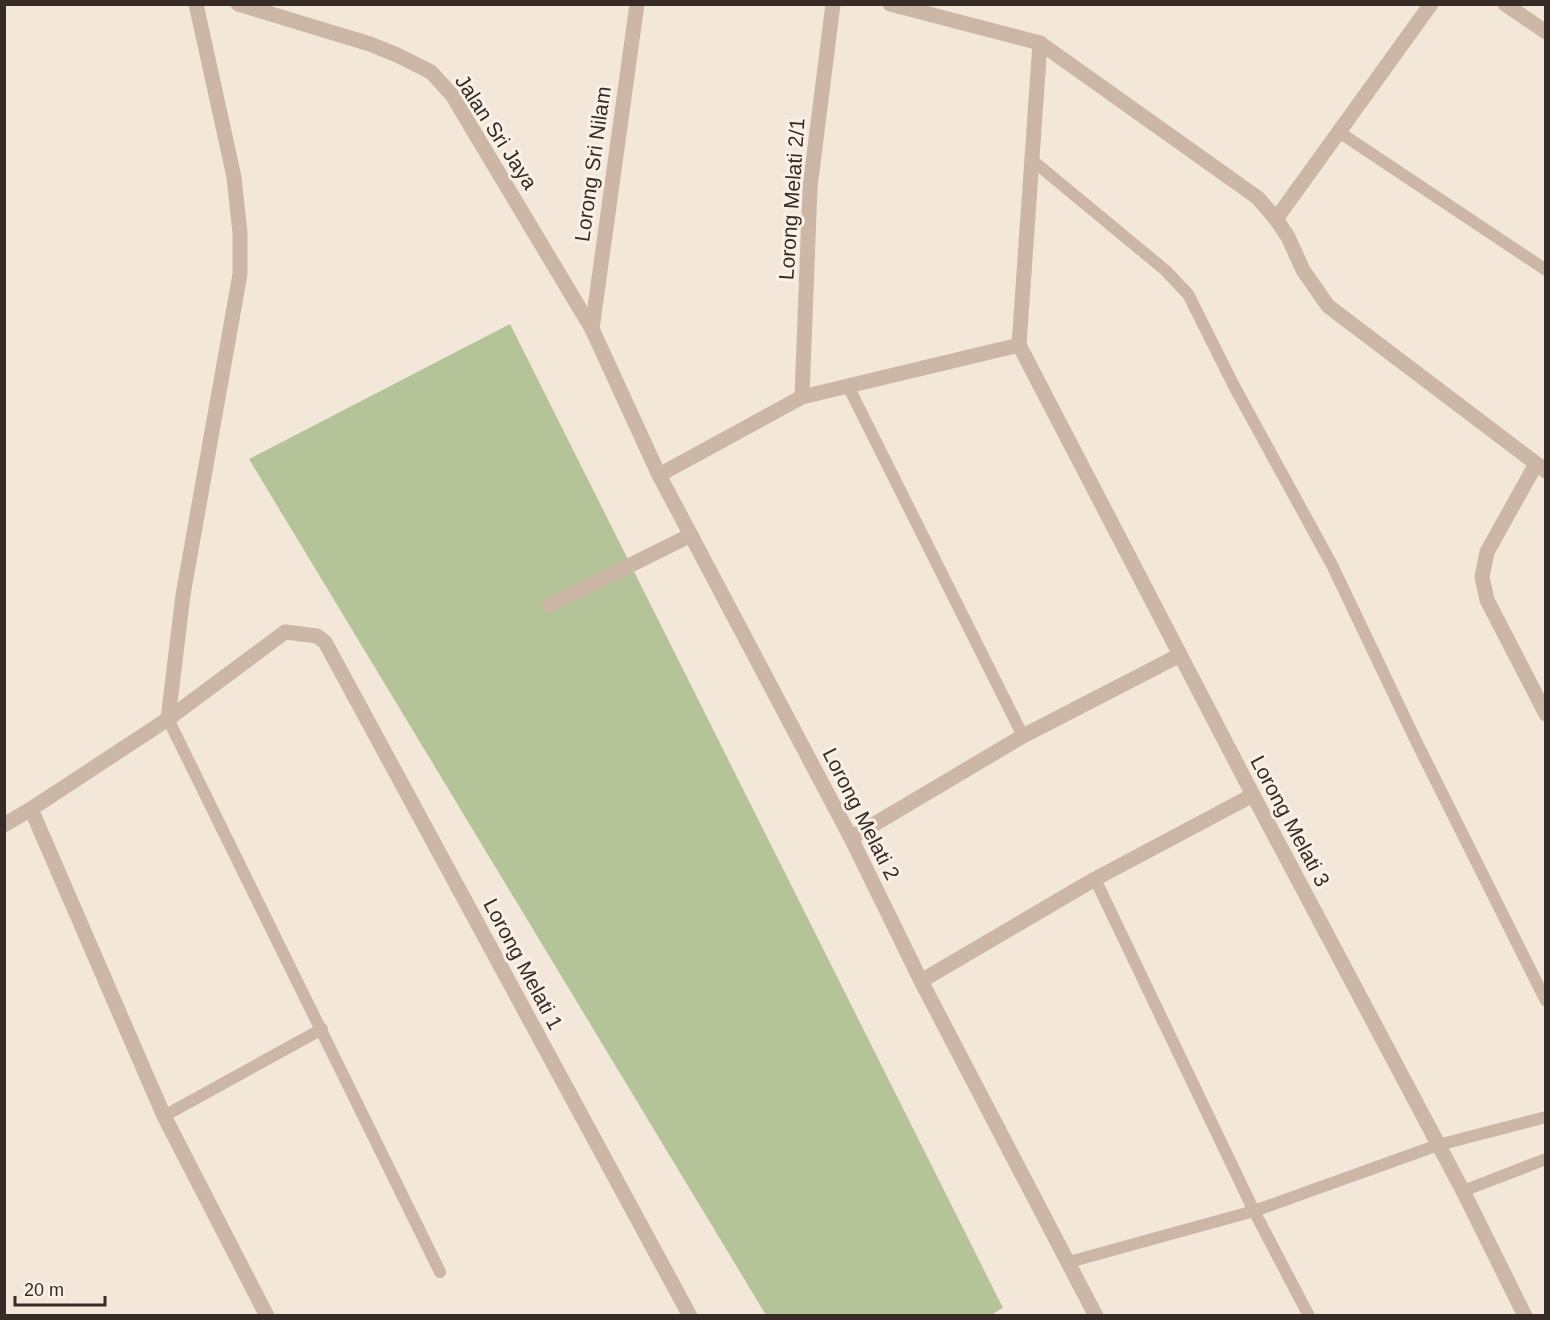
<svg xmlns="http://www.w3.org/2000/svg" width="1550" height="1320" viewBox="0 0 1550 1320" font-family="Helvetica,sans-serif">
<rect width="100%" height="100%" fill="#f3e7d9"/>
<!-- green -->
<path fill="#b5c398" d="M510,324L1003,1308L989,1316L766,1315L249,459Z"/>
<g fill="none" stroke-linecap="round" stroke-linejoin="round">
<!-- service -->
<g stroke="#ccb6a5" stroke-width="12">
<path d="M1339,132L1546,270"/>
<path d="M1032,160L1165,270L1188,294L1234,386L1332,565L1416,741L1546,1001"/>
<path d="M848,386L1023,736"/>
<path d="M168,719L440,1272"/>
<path d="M1095,879L1254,1211L1309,1316"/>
<path d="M164,1116L322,1029"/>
<path d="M1463,1191L1546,1159"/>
<path d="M1069,1262L1254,1211L1438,1145L1546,1117"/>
</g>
<!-- minor -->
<g stroke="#ccb6a5" stroke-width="15">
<path d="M238,4L370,44L397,55L431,72L452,95L592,329L659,475L851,838L921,981L1096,1316"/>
<path d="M890,4L1040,43L1019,345"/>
<path d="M1505,4L1546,32"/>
<path d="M1040,43L1258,198L1276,219L1288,237L1303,270L1328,306L1546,471"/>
<path d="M1276,219L1431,4"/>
<path d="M592,329L637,4"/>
<path d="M1019,345L1253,795L1463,1191L1525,1316"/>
<path d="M802,397L810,187L833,4"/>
<path d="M1536,464L1487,552L1482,577L1487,600L1546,714"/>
<path d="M659,475L802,397L1019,345"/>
<path d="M550,605L691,535"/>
<path d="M168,719L183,595L240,274V233L234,177L196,4"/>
<path d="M4,825L31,809"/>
<path d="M851,838L1023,736L1180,655"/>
<path d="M921,981L1095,879L1253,795"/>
<path d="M267,1316L164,1116L31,809L168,719L285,632L317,636L325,642L690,1316"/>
</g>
</g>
<g text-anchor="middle" stroke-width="6" stroke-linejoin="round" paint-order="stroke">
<!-- street labels -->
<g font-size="21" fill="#372b26" stroke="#faf1e6">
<text transform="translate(496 132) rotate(57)" y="7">Jalan Sri Jaya</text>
<text transform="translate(593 164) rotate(-82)" y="7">Lorong Sri Nilam</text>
<text transform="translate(792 199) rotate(-86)" y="7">Lorong Melati 2/1</text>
<text transform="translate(861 814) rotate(63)" y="7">Lorong Melati 2</text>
<text transform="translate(1290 821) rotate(62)" y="7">Lorong Melati 3</text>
<text transform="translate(523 964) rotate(62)" y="7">Lorong Melati 1</text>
</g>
</g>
<!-- border -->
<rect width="1550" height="1320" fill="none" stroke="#372b26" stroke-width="12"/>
<!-- scale -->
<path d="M15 1296v9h90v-9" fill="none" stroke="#372b26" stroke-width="3"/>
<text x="24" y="1296" font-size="18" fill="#372b26" stroke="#faf1e6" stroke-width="4.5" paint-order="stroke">20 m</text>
</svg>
